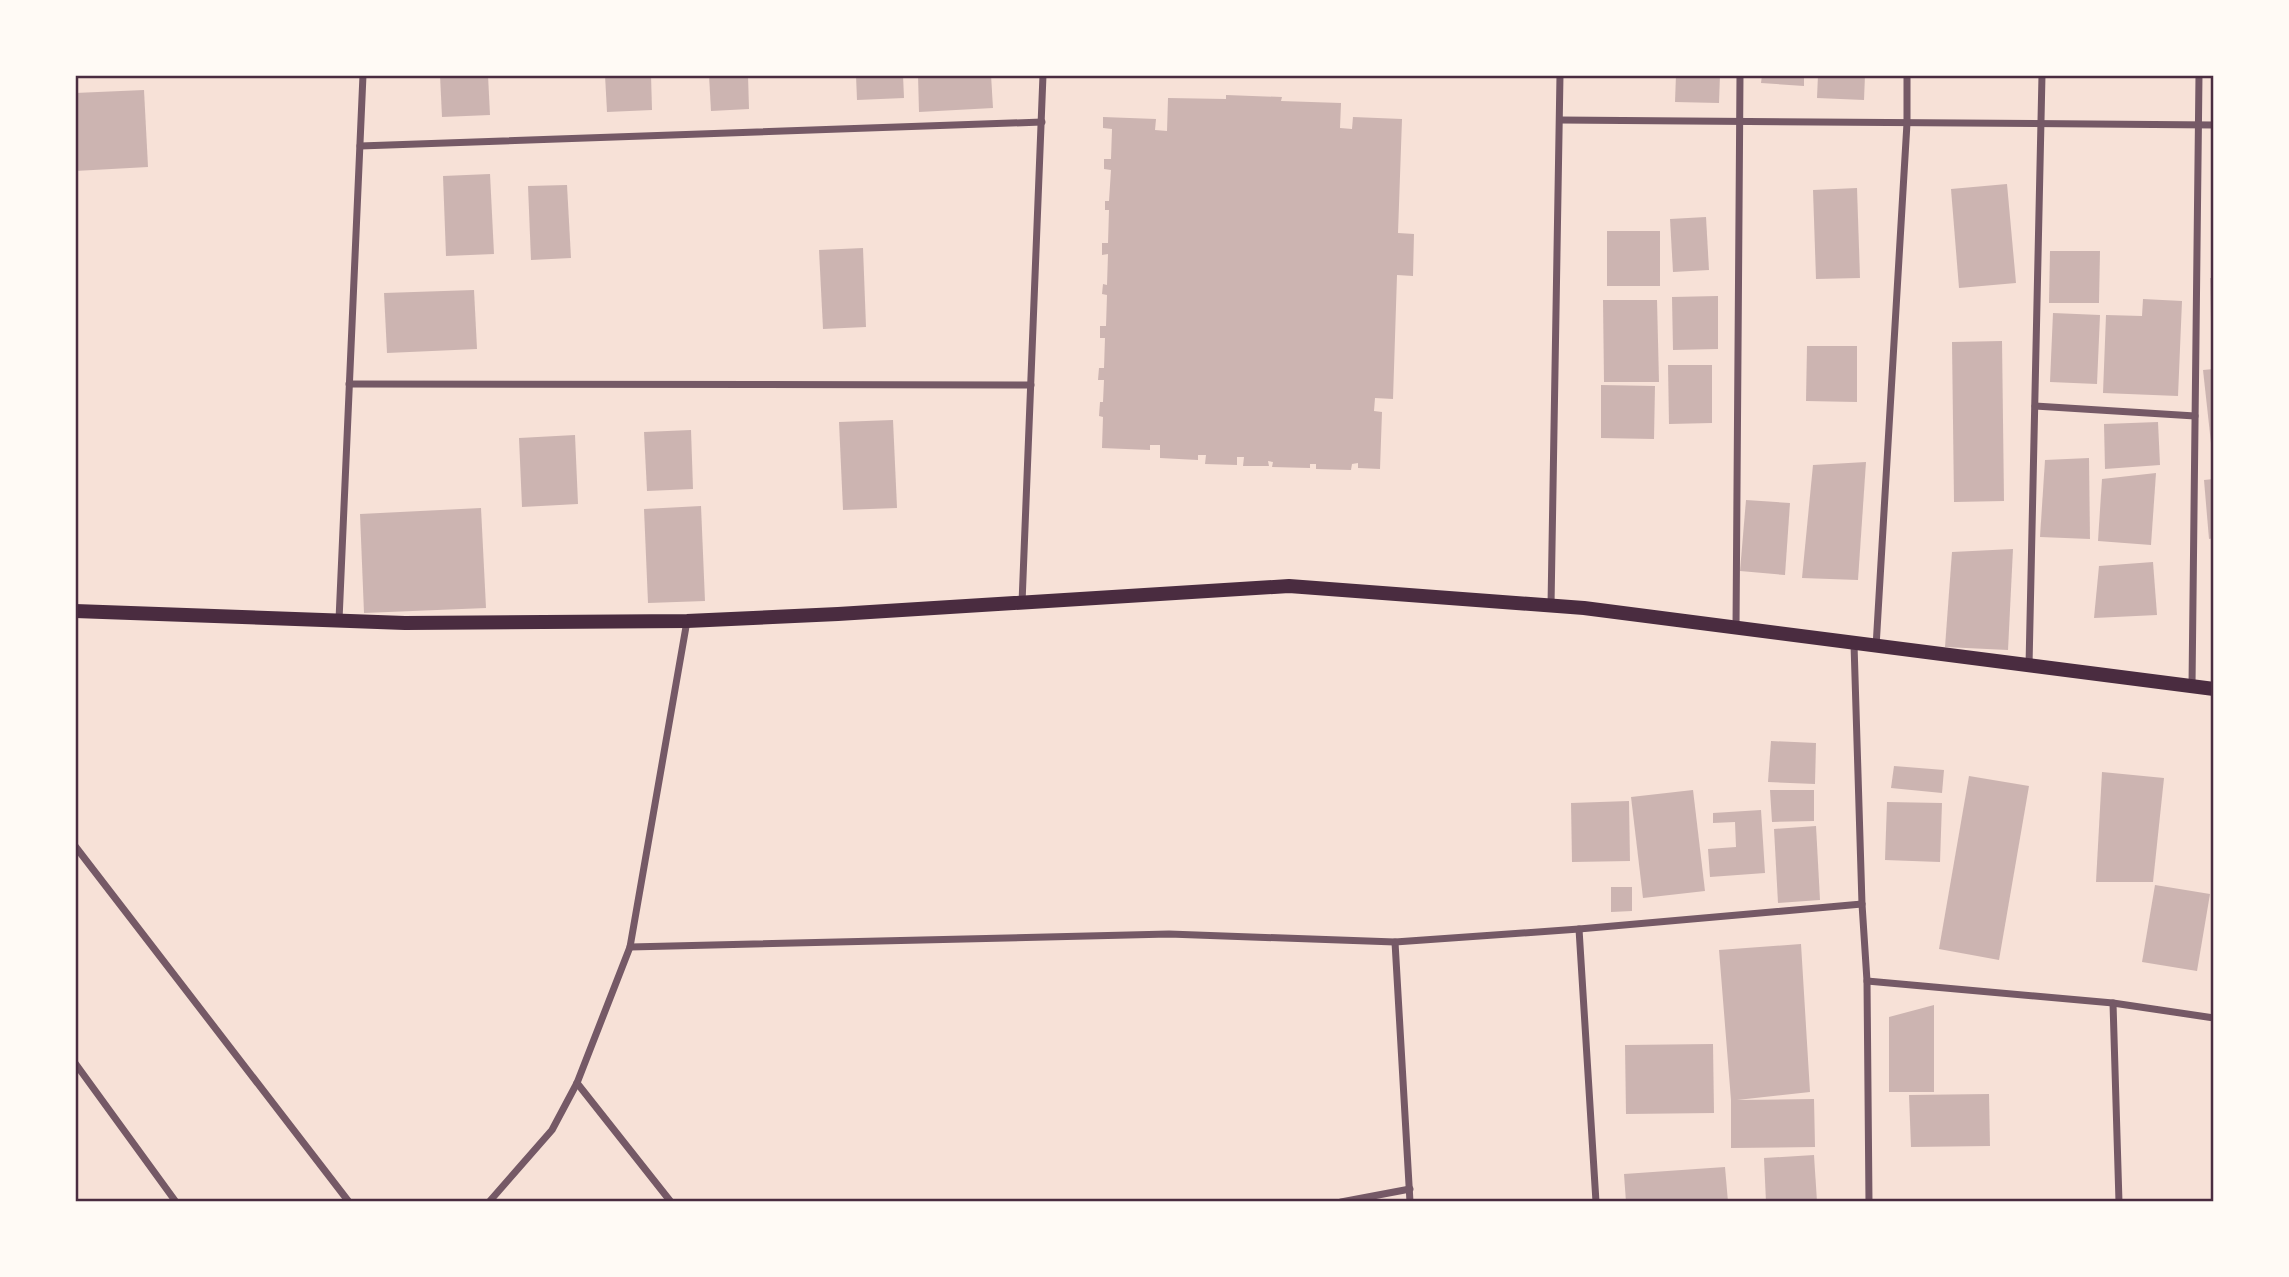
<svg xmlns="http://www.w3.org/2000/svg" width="2289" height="1277" viewBox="0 0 2289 1277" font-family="Manrope,sans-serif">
<rect width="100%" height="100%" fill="#f7e1d7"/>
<!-- building -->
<g fill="#ccb4b1">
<path d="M440,75H488L490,115L442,117Z"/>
<path d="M605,75H651L652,110L607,112Z"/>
<path d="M709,75H748L749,109L711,111Z"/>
<path d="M856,75H903L904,98L857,100Z"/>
<path d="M918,75H991L993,108L919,112Z"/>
<path d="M1676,75H1720L1719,103L1675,102Z"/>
<path d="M1762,75H1804V86L1761,83Z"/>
<path d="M1818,75H1865L1864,100L1817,98Z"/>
<rect x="2211" y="75" width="3" height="35"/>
<path d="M144,90L148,167L75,171V93Z"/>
<path d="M1226,95L1282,97L1281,101L1341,103L1340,128L1352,129L1353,117L1402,119L1398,233L1414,234L1413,276L1397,275L1393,399L1375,398L1374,411L1382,412L1380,469L1358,468V463L1352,464L1351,470L1316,469V464H1310V468L1272,467L1273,462L1268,461L1269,466H1243L1244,457H1237V465L1205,464L1206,455H1198V460L1160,458V445H1150V450L1102,448L1103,417L1099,416L1100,402H1103L1104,380H1098L1099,368H1104L1105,338H1100V326H1106L1107,295L1102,294L1103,284L1107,285L1108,254L1102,255V243H1108L1109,210H1105V201H1109L1111,170L1104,169V159H1111L1112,129L1103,128V117L1156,119L1155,130L1167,131L1168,98L1226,99Z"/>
<path d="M490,174L494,254L446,256L443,176Z"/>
<path d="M2007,184L2016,283L1959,288L1951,189Z"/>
<path d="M567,185L571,258L531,260L528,186Z"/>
<path d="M1857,188L1860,278L1816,279L1813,190Z"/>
<path d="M1706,217L1709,270L1673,272L1670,219Z"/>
<rect x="1607" y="231" width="53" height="55"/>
<path d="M863,248L866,327L823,329L819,250Z"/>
<path d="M2050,251H2100L2099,303H2049Z"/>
<path d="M2210,278H2214V322H2211Z"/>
<path d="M474,290L477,349L387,353L384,293Z"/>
<path d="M1718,296V349L1673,350L1672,297Z"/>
<path d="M2143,299L2182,301L2178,396L2103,393L2106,315L2142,316Z"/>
<path d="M1603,300H1657L1659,382H1604Z"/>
<path d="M2053,313L2100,315L2097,384L2050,382Z"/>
<path d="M2002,341L2004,501L1954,502L1952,342Z"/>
<path d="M1807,346H1857V402L1806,401Z"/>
<path d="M1668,365H1712V423L1669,424Z"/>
<path d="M2214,369V443H2211L2203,370Z"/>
<path d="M1601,385L1655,386L1654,439L1601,438Z"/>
<path d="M893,420L897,508L843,510L839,422Z"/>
<path d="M2158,422L2160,465L2105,469L2104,424Z"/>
<path d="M691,430L693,489L647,491L644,432Z"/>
<path d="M575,435L578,504L522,507L519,438Z"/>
<path d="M2089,458L2090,539L2040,537L2045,460Z"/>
<path d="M1866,462L1858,580L1802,578L1813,465Z"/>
<path d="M2156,473L2151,545L2098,541L2102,479Z"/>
<path d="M2214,479V538L2209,539L2204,480Z"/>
<path d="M1746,500L1790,503L1785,575L1740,571Z"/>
<path d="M701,506L705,601L648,603L644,509Z"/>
<path d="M481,508L486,608L364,613L360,514Z"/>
<path d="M2013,549L2008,650L1945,647L1952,552Z"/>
<path d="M2153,562L2157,615L2094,618L2099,566Z"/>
<path d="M1771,741L1816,743L1815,784L1768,782Z"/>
<path d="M1894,766L1944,770L1942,793L1891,788Z"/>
<path d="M2102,772L2164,778L2153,882H2096Z"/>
<path d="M1969,776L2029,786L1999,960L1939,949Z"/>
<path d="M1693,790L1705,891L1643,898L1631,797Z"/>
<path d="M1770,790H1814V821L1772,822Z"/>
<path d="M1629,801L1630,861L1572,862L1571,803Z"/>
<path d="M1887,802L1942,803L1940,862L1885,860Z"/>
<path d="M1761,810L1765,873L1710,877L1708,849L1736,847L1735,822L1713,823V813Z"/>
<path d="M1816,826L1820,900L1778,903L1774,829Z"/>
<path d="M2155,885L2210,894L2197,971L2142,962Z"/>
<path d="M1611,887H1632V911L1611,912Z"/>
<path d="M1801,944L1810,1092L1737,1100L1814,1099L1815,1147L1731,1148V1100L1719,950Z"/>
<path d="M1934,1005V1092H1889V1017Z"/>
<path d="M1713,1044L1714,1113L1626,1114L1625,1045Z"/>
<path d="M1989,1094L1990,1146L1911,1147L1909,1095Z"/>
<path d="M1814,1155L1817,1202H1766L1764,1158Z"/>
<path d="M1725,1167L1728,1202H1626L1624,1174Z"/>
</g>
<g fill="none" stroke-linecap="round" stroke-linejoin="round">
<!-- minor -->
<g stroke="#755966" stroke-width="7">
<path d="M1560,120L2214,125"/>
<path d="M360,146L1042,122"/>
<path d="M349,384L1031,385"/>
<path d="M2035,406L2195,416"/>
<path d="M1022,603L1043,75"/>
<path d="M1551,606L1560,75"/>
<path d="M339,620L363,75"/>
<path d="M1736,628L1740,75"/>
<path d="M1854,644L1862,904L1867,981L1869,1202"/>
<path d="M1876,647L1907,123V75"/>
<path d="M2029,666L2042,75"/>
<path d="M2192,686L2199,75"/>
<path d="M75,846L349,1202"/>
<path d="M1579,929L1596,1202"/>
<path d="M1395,942L1410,1202"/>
<path d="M630,947L1169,934L1395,942L1579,929L1862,904"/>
<path d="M1867,981L2113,1003L2214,1018"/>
<path d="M2113,1003L2119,1202"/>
<path d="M75,1063L176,1202"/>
<path d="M577,1083L671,1202"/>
<path d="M489,1202L552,1130L577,1083L630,947L687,621"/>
<path d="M1341,1202L1410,1189"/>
</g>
<!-- secondary -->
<path stroke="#4a2c40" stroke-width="14" d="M75,611L405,623L687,621L838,614L1289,586L1584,608L2214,689"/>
</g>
<!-- border -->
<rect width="2289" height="1277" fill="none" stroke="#fffaf5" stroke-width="154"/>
<rect x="77" y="77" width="2135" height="1123" fill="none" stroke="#4a2c40" stroke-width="2.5"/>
</svg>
